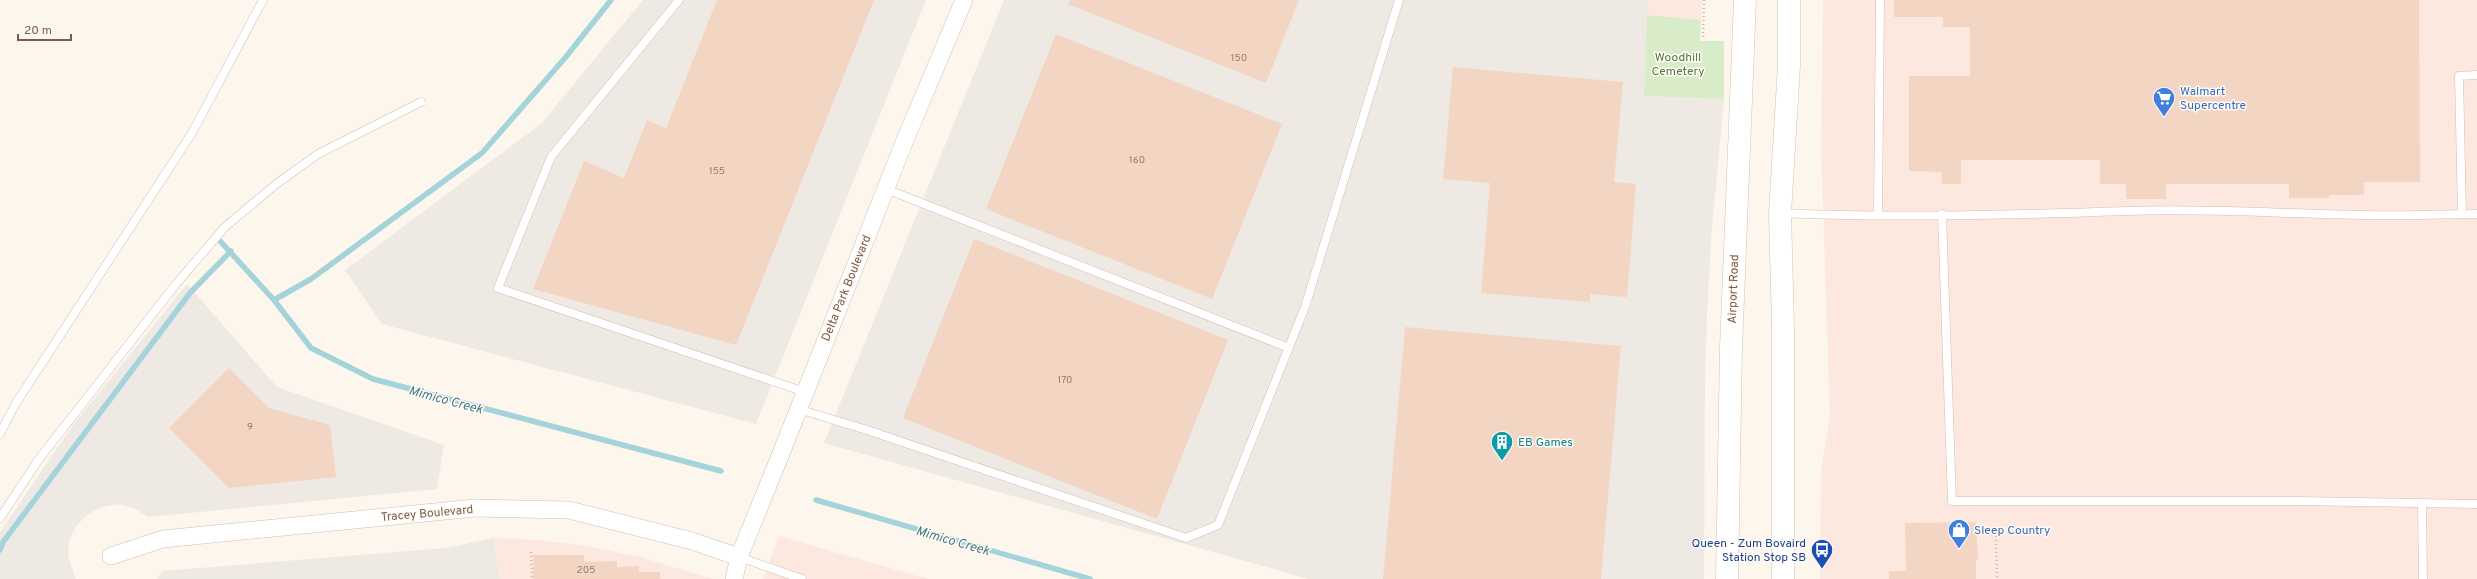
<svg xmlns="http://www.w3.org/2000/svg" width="2477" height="579" viewBox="0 0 2477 579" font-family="Overpass,sans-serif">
<rect width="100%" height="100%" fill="#fdf6ec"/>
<!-- commercial -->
<g fill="#fde8e0">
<path d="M1648,0H1702L1701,20L1647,15Z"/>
<path d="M1823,0H2477V579H1820L1821,470L1830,416L1821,150Z"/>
<path d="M779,536L928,579H763Z"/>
<path d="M494,538L538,540L586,546L640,557L713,579H499Z"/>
</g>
<!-- industrial -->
<g fill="#efe9e4">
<path d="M643,0H926L756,424L382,324L345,270L541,124Z"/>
<path d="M1004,0H1648L1644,96L1724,99L1711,240L1707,315L1705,385L1704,579H1309L824,443Z"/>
<path d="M187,284L277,387L444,445L437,489L148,517L134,508L118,504L102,507L88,514L76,526L69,541L68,557L76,579H0V532L73,425Z"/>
<path d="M494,538L499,579H157L162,571L446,548Z"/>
</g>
<!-- green -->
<path fill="#d8ecc9" d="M1647,15L1701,20L1700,41H1724V99L1644,96Z"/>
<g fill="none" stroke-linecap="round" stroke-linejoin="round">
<!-- stream -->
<g stroke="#a5d3da" stroke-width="5.5">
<path d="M221,242L274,300L311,348L373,379L721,471"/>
<path d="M274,300L311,279L482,153L565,58L611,0"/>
<path d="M816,500L1090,579"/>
<path d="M0,550L3,542L190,293L231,251"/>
</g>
</g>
<!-- building -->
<g fill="#f3d5c3">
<path d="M717,0H874L736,345L533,289L584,161L624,178L647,120L666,128Z"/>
<path d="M1070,0H1299L1266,83L1068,4Z"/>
<path d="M1894,0H2419L2420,182H2364V195H2329V198H2289V184H2166V199H2126V184H2100V160H1961V184H1942V172L1909,171V76H1970V27H1943V17H1894Z"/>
<path d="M1056,34L1282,124L1212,299L986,209Z"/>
<path d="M1453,67L1623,82L1614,182L1636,184L1627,297L1590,294V302L1481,293L1490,183L1443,179Z"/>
<path d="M974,239L1228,340L1157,519L903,418Z"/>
<path d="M1405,327L1621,346L1601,579H1383Z"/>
<path d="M229,368L269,408L330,425L336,477L229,488L169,428Z"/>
<path d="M1976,522L1978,560H1976V579H1889V571H1906L1905,523Z"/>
<path d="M533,555H584V562L617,561V567L639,566V572H660V579H533Z"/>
</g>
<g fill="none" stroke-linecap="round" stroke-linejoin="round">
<!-- lane casing -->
<g stroke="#d1beb0" stroke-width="9">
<g id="lane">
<path d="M679,0L551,157L498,288L805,392"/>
<path d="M886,189L1289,348"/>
<path d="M1780,213C1896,218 2012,215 2127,211C2206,208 2286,214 2365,215C2402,216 2440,214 2477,214"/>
<path d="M1942,214L1952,501H2296L2477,504"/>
<path d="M2462,214L2459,76L2477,75"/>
<path d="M1878,215L1880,0"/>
<path d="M798,409L867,430L1186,538L1218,525L1305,307L1399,0"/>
<path d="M0,434L16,403L192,133L263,0"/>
<path d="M2422,505L2423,579"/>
<path d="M0,518L39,459L176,284L225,227L275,185L318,154L421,102"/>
<path d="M739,557L802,579"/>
</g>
</g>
<!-- street casing -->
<g stroke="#d1beb0" stroke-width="18">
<g id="street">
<path d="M111,556L163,539L475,508L569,510L692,541L739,557"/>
<path d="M734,579L739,557L782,451L903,145L964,0"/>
</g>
</g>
<!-- secondary casing -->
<g stroke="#d6c0b0" stroke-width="23">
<g id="secondary">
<path d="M1727,579L1731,348L1745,0"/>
<path d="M1783,579V328L1780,213L1789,66V0"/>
</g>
</g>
<!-- path -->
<g stroke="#d9b8a5" stroke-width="2.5" stroke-dasharray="1 3" stroke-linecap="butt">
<path d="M1703,37L1704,0"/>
<path d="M1996,536L1997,579"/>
<path d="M531,552L532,579"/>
</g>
<!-- lane -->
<use href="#lane" stroke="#fff" stroke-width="8"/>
<!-- street -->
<use href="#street" stroke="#fff" stroke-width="17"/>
<!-- secondary -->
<use href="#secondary" stroke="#fff" stroke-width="22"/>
</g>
<!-- icons -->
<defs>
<g id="supermarket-pin" transform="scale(1.15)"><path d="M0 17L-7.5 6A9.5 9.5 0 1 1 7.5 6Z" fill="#3f7fe0" stroke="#fffaf3"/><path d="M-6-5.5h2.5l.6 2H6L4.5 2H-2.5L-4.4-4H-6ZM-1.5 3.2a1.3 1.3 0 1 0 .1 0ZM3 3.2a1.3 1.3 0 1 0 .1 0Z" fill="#fff"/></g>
<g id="building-pin" transform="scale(1.15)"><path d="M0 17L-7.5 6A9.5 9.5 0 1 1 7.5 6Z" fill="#0f9aa8" stroke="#fffaf3"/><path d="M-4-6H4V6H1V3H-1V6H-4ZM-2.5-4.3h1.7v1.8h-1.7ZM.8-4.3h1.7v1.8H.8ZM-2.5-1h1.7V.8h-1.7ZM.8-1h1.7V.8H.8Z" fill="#fff"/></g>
<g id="shop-pin" transform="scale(1.15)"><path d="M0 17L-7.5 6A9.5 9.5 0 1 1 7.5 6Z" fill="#3f7fe0" stroke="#fffaf3"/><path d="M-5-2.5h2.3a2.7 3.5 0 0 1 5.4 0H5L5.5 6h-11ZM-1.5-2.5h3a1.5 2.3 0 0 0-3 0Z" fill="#fff"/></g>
<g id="bus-pin" transform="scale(1.15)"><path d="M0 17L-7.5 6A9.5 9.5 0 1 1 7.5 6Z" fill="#1a4fb4" stroke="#fffaf3"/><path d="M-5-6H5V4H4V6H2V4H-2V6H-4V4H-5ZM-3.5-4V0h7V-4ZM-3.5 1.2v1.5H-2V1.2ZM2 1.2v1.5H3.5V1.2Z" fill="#fff"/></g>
</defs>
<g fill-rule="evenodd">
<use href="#supermarket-pin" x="2164" y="98"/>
<use href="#building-pin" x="1502" y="442"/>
<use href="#shop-pin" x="1959" y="530"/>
<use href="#bus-pin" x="1822" y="550"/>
</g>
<g text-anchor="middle" stroke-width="3" stroke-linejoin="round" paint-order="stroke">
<!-- number labels -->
<g font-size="10" fill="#987a6a">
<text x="1239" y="61">150</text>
<text x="1137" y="163">160</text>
<text x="717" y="174">155</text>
<text x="1065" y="383">170</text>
<text x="250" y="430">9</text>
<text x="586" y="573">205</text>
</g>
<!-- park labels -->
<g font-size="12" fill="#537a41" stroke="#fffaf3">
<text x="1678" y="61">Woodhill<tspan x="1678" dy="14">Cemetery</tspan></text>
</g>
<!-- shop labels -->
<g font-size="12" fill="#366cbe" stroke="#fffaf3" text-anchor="start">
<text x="2180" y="95">Walmart<tspan x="2180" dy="14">Supercentre</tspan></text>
<text x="1974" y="534">Sleep Country</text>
</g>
<!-- street labels -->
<g font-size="12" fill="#7a5c4d" stroke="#fffaf3">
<text transform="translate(846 288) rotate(-68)" y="4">Delta Park Boulevard</text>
<text transform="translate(1733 289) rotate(-88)" y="4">Airport Road</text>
<text transform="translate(427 513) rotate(-5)" y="4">Tracey Boulevard</text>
</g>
<!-- culture labels -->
<g font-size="12" fill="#0d838f" stroke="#fffaf3" text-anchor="start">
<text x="1518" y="446">EB Games</text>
</g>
<!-- transit labels -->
<g font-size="12" fill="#164399" stroke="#fffaf3" text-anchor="end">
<text x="1806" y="547">Queen - Zum Bovaird<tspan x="1806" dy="14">Station Stop SB</tspan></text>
</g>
<!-- water labels -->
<g font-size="13" font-style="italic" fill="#437c86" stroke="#fffaf3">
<text transform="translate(446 399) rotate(15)" y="5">Mimico Creek</text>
<text transform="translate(953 540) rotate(16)" y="5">Mimico Creek</text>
</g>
</g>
<!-- scale -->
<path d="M18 34v6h53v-6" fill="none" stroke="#7a5c4d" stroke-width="2"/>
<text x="24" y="34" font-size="12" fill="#7a5c4d" stroke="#fffaf3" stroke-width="3" paint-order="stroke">20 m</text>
</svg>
